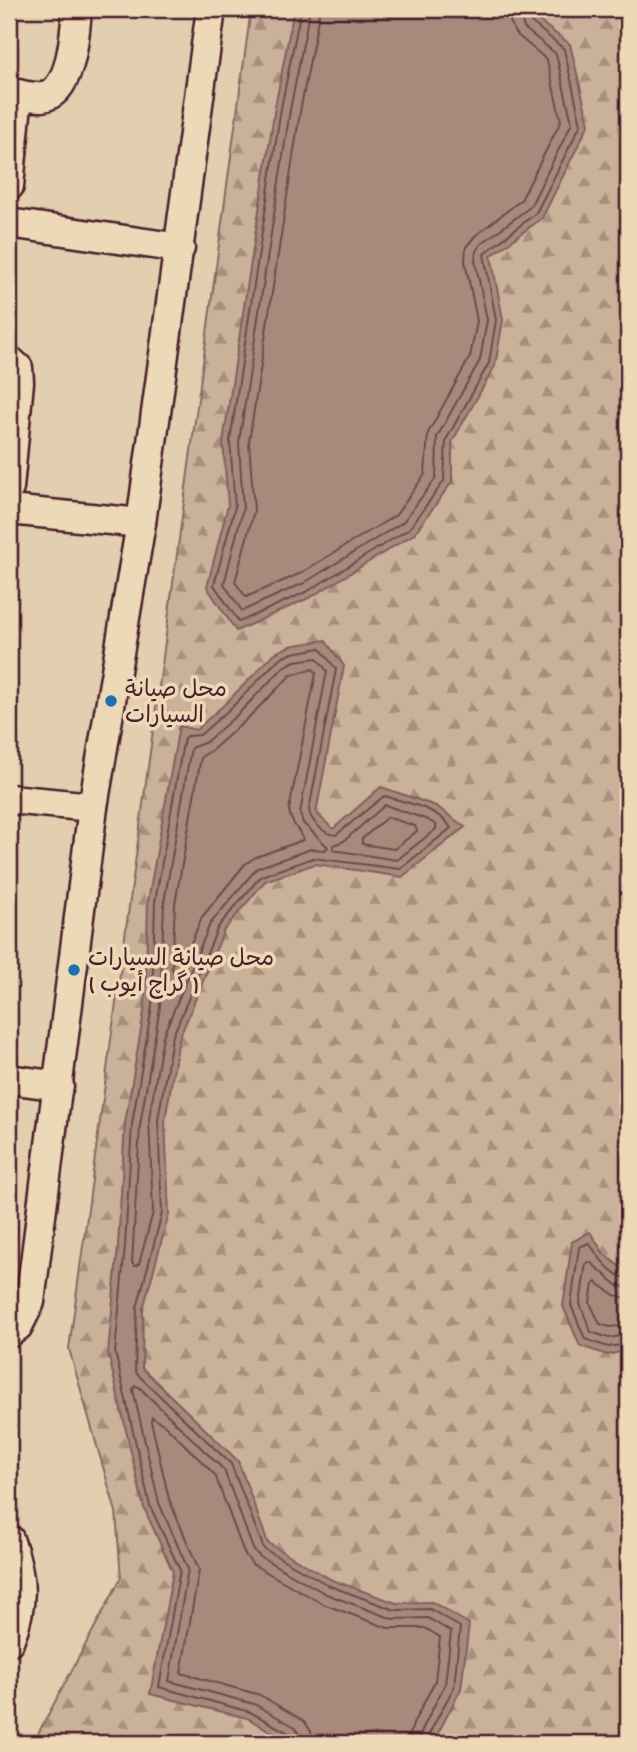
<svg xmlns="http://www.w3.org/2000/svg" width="637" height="1752" viewBox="0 0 637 1752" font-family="'Gochi Hand','Playpen Sans Arabic',sans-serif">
<defs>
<pattern id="forest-firs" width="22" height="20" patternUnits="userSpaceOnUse" patternTransform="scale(1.75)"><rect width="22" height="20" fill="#cab199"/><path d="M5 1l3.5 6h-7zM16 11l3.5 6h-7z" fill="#a68f7d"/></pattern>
</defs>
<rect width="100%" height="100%" fill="#e3ceaf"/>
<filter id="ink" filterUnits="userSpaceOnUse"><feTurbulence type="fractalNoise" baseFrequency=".0143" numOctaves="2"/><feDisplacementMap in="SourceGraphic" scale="14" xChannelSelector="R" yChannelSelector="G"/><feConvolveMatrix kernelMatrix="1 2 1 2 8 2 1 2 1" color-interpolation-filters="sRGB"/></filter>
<g filter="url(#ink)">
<!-- forest -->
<path fill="url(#forest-firs)" stroke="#8a6862" stroke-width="2" d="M251,9H628V1743H33L121,1578L116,1512L69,1349Z"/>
<!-- water -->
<g fill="#a88a7c" stroke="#825f5c" stroke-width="2">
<path d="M294,9H567L535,18L570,44L589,124L542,218L491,256L503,320L495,366L452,442V482L414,534L311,597L236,631L207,587L228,505L223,442L275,107Z"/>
<path d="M325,640L344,666L316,813L333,829L381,787L436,806L465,827L402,877L315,864L265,881L224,930L179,1039L165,1120L169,1214L143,1309L142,1368L238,1461L268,1543L332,1580L396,1603L432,1602L469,1624L461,1689L433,1743H288L286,1740L247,1718L150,1694L173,1572L144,1508L108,1353L118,1246L125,1123L145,1006L148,901L179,726L196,730L227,702L275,653L290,646Z"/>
<path d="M590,1232L604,1254L628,1273V1350L608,1355L580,1346L563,1306L572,1242Z"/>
</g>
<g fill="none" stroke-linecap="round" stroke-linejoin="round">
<!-- shore -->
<g stroke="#704a4b" stroke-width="2">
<path d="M301,9L281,108L230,441L235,507L214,585L239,622L308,591L409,529L444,481L446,440L489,363L496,320L484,254L536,213L581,124L564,49L530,21L531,13L539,9"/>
<path d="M310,9L290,110L239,442L243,509L224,584L242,611L304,583L403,522L436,478L437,437L480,360L487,320L475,260L476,251L481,244L530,207L572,123L556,54L524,28L521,18L524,9"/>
<path d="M320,9L300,112L249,442L254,511L235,582L246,597L299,574L396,515L425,474L428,433L470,357L477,321L465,261L466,247L475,236L521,200L561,121L547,60L515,33L510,21L512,9"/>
<path d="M317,658L327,671L300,813L303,823L328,847L325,850L311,849L257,868L210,924L163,1036L149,1119L153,1212L139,1264L135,1266L132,1263L140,1125L160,1007L164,903L191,748L206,742L238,714L285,666L295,661Z"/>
<path d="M313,669L316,673L289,810C290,824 300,829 303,840L256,857L245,864L202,917L179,971L174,972L172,969L175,904L201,757L212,750L245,721L291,675Z"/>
<path d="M385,805L428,820L436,825V829L397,860L333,850V845L344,841Z"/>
<path d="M387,817L415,826L417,831L394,849L362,844V839Z"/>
<path d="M628,1279C611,1276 598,1256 589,1243L579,1247L571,1305L585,1339L608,1347L628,1344"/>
<path d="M628,1288L617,1285L590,1262L586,1263L580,1304L591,1332L609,1338L628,1335"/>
<path d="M628,1298L614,1295L596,1282L593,1285L590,1303L600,1324L610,1327L628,1325"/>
<path d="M293,1743L290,1734L250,1712L159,1687L180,1570L150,1506L115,1352L125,1246L132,1124L152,1006L155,902L184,738L187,736L200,735L232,707L279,659L293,653L320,648L336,669L309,810C310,821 325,835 336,835L384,796C405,802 439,808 451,828L400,869L313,858L261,876L218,927L172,1038L158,1120L162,1213L137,1308L135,1369L137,1374L231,1464L264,1549L330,1586L395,1610L430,1609L460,1627L454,1687L430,1732L427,1743"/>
<path d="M302,1743L301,1735L295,1727L254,1704L169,1681L188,1569L159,1503L133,1390L135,1386L139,1387L224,1470L253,1549L259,1556L326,1594L393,1619L428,1618L451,1632L445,1684L423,1728L418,1743"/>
<path d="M313,1743L311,1731L304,1721L260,1695L181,1673L199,1570L169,1499L151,1421L152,1417L166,1426L215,1475L244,1553L252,1564L323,1604L388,1628H425L440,1637L435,1681L413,1724L408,1743"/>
</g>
<!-- minor casing -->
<g stroke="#4a1f2b" stroke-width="33">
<g id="minor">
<path d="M9,93C19,94 32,98 42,97C72,93 75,32 77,9"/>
<path d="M9,186L18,94"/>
<path d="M9,223L180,248"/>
<path d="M9,360L18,368L19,382L9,488"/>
<path d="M9,510L141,523"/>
<path d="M9,799L93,807"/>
<path d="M9,1079L59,1086"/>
<path d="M9,1333L18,1326L30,1302L93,807L141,523L211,9"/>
<path d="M9,1539C23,1577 24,1604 9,1641"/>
</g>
</g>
<!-- minor -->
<use href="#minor" stroke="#edd9b7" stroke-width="28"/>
</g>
</g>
<!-- markers -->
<g fill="#1f6fb2" stroke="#edd9b7" stroke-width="2.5">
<circle cx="111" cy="701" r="7"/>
<circle cx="74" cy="970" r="7"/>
</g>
<g text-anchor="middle" stroke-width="7" stroke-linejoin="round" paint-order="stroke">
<!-- poi labels -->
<g font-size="23" fill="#4a1f2b" stroke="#edd9b7" text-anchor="start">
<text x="125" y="696">محل صيانة<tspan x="125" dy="26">السيارات</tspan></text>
<text x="88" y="965">محل صيانة السيارات<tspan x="88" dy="26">( گراچ أيوب )</tspan></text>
</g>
</g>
<!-- margin -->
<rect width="637" height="1752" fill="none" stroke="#edd9b7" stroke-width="35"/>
<rect x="18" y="18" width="602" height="1717" fill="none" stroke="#4a1f2b" stroke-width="2.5" filter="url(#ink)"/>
</svg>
